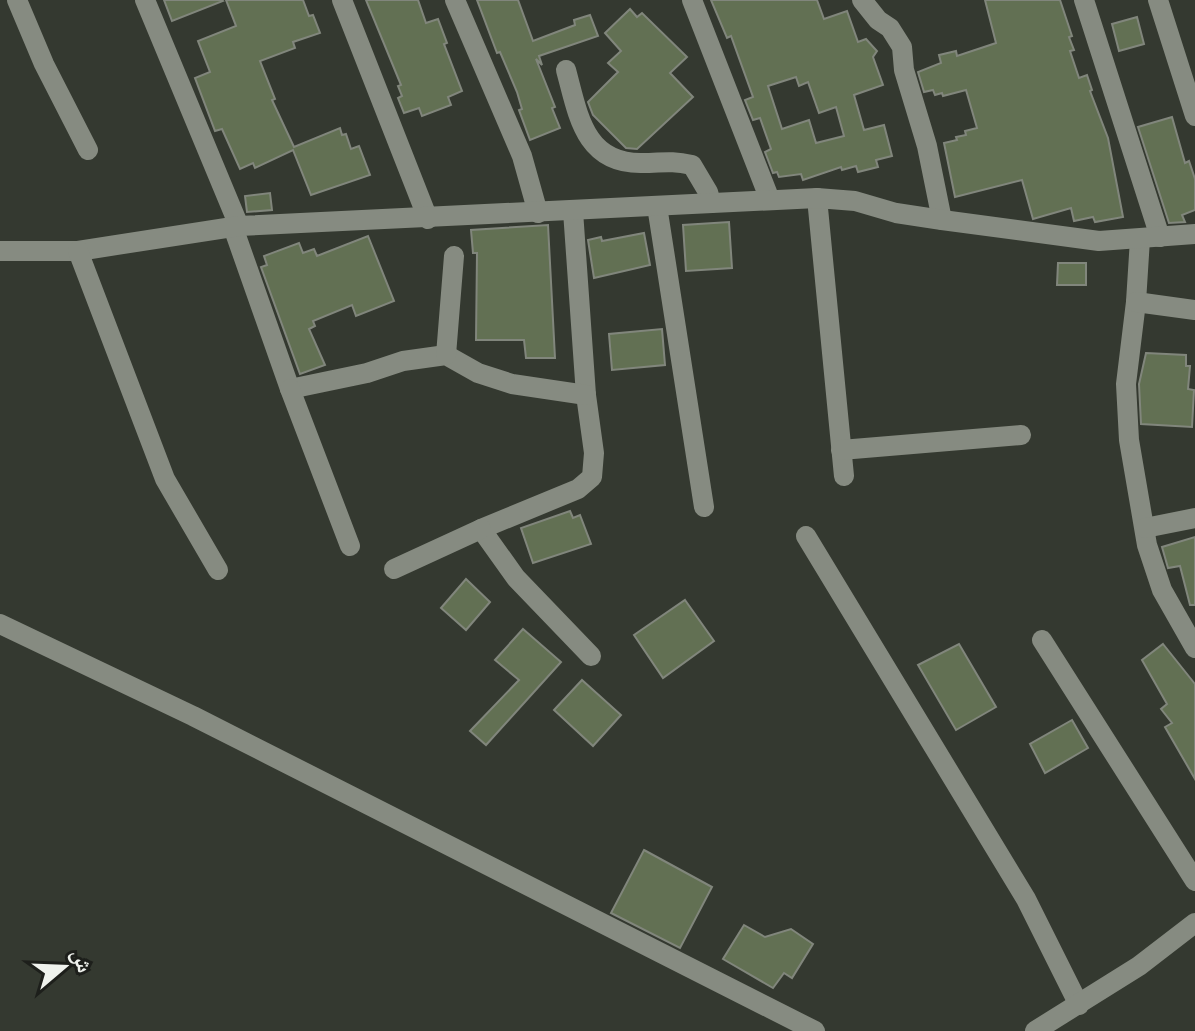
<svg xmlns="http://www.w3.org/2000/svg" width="1195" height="1031" viewBox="0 0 1195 1031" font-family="Quicksand,'Noto Naskh Arabic',sans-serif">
<rect width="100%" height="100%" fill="#343930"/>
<!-- building -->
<g fill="#627053" stroke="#81867c" stroke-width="2" fill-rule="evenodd">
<path d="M164,0H222L223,1L172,21Z"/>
<path d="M226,0H303L309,16L313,15L320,33L293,42L295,48L260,61L275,99L272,100L294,147L340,128L342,135L346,134L351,149L359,146L370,175L311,195L293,150L255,168L253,163L240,169L222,129L215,131L195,78L210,72L198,41L236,26Z"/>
<path d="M366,0H418L426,23L438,19L447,43L444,44L462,91L448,97L451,105L422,116L419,108L404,113L398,98L402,96L398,86L401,85Z"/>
<path d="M477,0H518L533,41L575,25L574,20L590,15L598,36L539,56L542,65L536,59L555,107L552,108L560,128L530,140L519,110L522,109L517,92L500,52L497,53Z"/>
<path d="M711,0H817L824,19L847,11L858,42L866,39L877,51L873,57L883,85L854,95L864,130L884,125L892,156L876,160L878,167L858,172L856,166L842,170L841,167L803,180L801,174L779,177L777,172L773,173L765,152L771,149L760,118L753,120L745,100L753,97L731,36L727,38ZM796,77L799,86L808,82L819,113L836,107L844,136L816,143L809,120L782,129L768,86Z"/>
<path d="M985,0H1060L1072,36L1069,37L1074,50L1070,51L1079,78L1087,75L1092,90L1090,91L1108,138L1123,217L1095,222L1093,217L1074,221L1071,208L1033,219L1022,180L955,197L944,143L957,140L956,137L966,135L965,131L977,128L966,90L943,96L942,93L935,95L933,90L924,92L918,72L941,63L939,55L956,51L957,56L996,43Z"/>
<path d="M630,9L637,17L642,13L687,57L670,73L693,97L637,149L626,148L593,115L588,102L618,72L608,63L621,51L605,33Z"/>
<path d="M1137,17L1144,44L1119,51L1112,24Z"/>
<path d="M1172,117L1185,163L1189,161L1195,179V210L1182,215L1185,222L1169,223L1138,127Z"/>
<path d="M270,193L272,210L247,212L245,196Z"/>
<path d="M729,222L732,268L686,271L683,225Z"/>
<path d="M548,225L555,358H526L524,340H476L477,253H473L471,230Z"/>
<path d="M644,233L650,265L594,278L588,240L601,237L602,241Z"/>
<path d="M368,236L394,301L356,316L352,305L313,321L315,326L309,329L325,365L300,374L261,267L267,265L264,256L299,243L303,253L314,249L317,256Z"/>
<path d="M1058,263H1086V285H1057Z"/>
<path d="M662,329L665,365L612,370L609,334Z"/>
<path d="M1146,353L1186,355V366H1190L1188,389L1194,390L1192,427L1141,424L1139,384Z"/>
<path d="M570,511L573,518L580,515L591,544L533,563L521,528Z"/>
<path d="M1195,537V605H1190L1180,566L1168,568L1162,547Z"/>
<path d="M466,579L490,602L466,630L441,608Z"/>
<path d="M685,600L714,641L663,678L634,635Z"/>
<path d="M523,629L561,662L486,745L470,731L519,680L495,660Z"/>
<path d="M959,644L996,707L956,730L918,665Z"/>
<path d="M1163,644L1195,684V779L1165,727L1172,723L1161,709L1167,704L1142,660Z"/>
<path d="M582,680L621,715L593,746L554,710Z"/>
<path d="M1072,720L1088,748L1045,773L1030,744Z"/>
<path d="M644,850L712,887L680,948L611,913Z"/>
<path d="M744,925L765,937L791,929L813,944L792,978L784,973L773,988L723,959Z"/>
</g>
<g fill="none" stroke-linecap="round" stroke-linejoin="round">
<!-- minor -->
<g stroke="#868b81" stroke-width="20">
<path d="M17,0L44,64L88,150"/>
<path d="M145,0L239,226"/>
<path d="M342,0L428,219"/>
<path d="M455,0L522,156L538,213"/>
<path d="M692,0L770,200"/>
<path d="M862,0L878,20L890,28L902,47L904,70L927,146L942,220"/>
<path d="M1084,0L1160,237"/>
<path d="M1158,0L1195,116"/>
<path d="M566,70C578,114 584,164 642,163C663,163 669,160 692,165L708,192L711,203"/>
<path d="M817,198L844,476"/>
<path d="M657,206L704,507"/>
<path d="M573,211L586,395L594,453L592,477L578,489L481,529L516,578L591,656"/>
<path d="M233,227L290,389L367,373L403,361L446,355L478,373L512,384L586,395"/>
<path d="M1140,239L1136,302L1126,384L1129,440L1147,545L1162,590L1195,648"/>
<path d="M0,251H78L239,226L817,198L855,201L896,213L942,220L1099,241L1195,234"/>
<path d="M78,251L165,479L218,570"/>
<path d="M1136,302L1195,310"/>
<path d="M446,355L454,256"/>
<path d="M290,389L350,546"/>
<path d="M841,450L1021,435"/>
<path d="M1145,528L1195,518"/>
<path d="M806,536L1026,899L1079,1005"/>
<path d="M394,569L481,529"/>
<path d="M0,624L193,716L815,1031"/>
<path d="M1042,640L1195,881"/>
<path d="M1035,1031L1139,966L1195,923"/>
</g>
</g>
<!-- north arrow -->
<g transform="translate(64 967) rotate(71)" stroke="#1d1f1b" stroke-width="6" paint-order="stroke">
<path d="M0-6L14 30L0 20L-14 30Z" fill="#eff2ed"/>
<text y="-12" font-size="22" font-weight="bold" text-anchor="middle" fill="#eff2ed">ش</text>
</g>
</svg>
